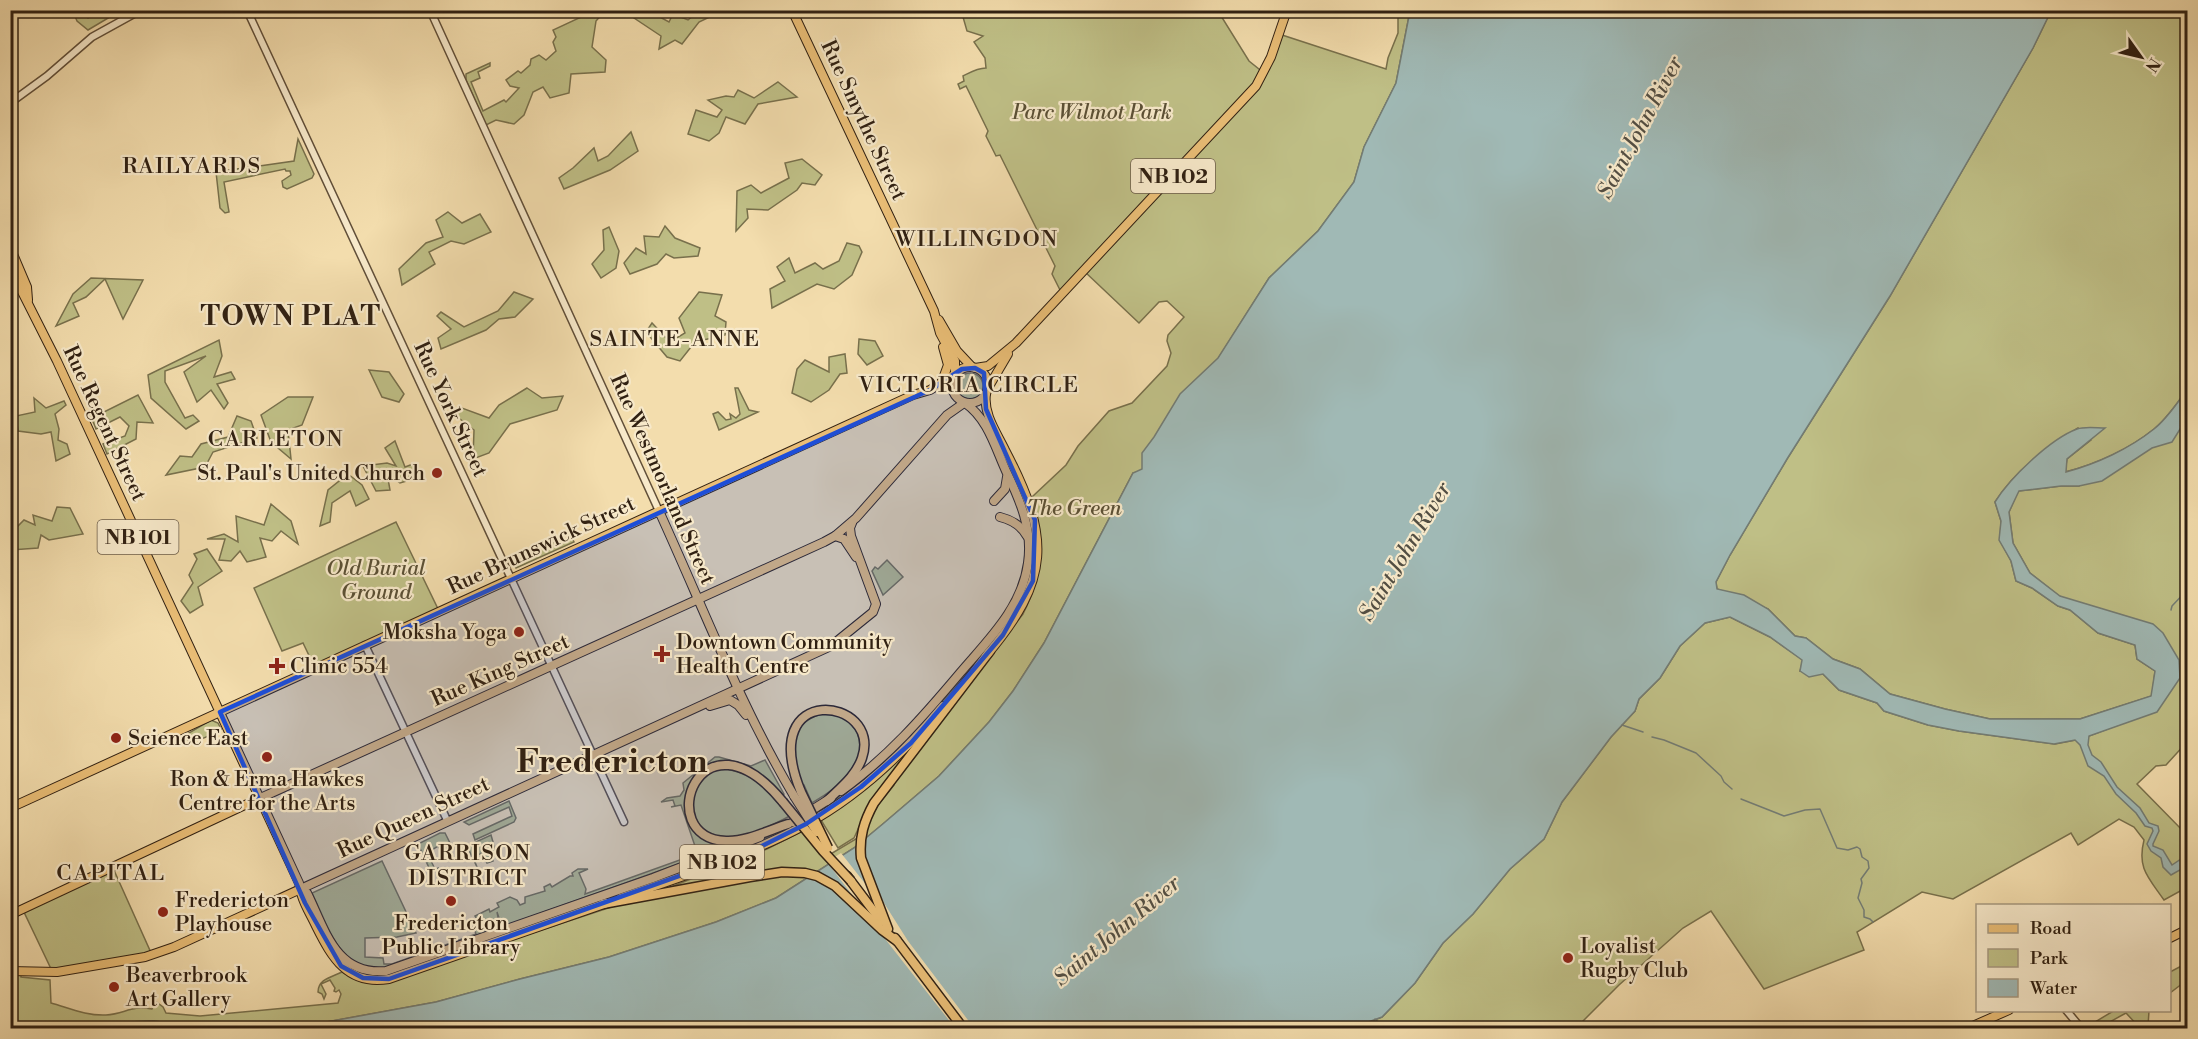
<svg xmlns="http://www.w3.org/2000/svg" width="2198" height="1039" viewBox="0 0 2198 1039" font-family="'Libre Bodoni',serif">
<rect width="100%" height="100%" fill="#f3ddad"/>
<filter id="stains"><feTurbulence type="fractalNoise" baseFrequency=".00333" numOctaves="4"/><feColorMatrix values="0 0 0 0 .2 0 0 0 0 .09 0 0 0 0 .02 0 0 0 .5 -.17"/></filter>
<radialGradient id="worn" r=".72"><stop offset=".6" stop-color="#630" stop-opacity="0"/><stop offset="1" stop-color="#630" stop-opacity=".3"/></radialGradient>
<!-- green -->
<g fill="#bfbf86" stroke="#78704c" stroke-width="1.5">
<path d="M596,10L604,12L596,21L592,47L606,60L605,72L571,74L569,93L550,98L543,87L533,92L524,115L514,124L496,120L486,125L466,80V74L490,63V66L478,72L480,78L471,82L483,111L504,100L506,102L519,88L510,86L506,80L518,71L521,73L530,65L531,59L539,55L546,60L556,51L553,42L556,37L553,30Z"/>
<path d="M73,11H88L85,12L88,18L102,11H120L88,30L77,21Z"/>
<path d="M633,11H643L647,17L658,16L669,22L673,14L688,20L699,11H722L699,22L682,44L675,40L659,49L661,36L631,16Z"/>
<path d="M949,11H1218L1249,61L1264,73L1279,34L1386,69L1388,58L1398,33V11H1410L1396,83L1364,147L1354,182L1318,231L1269,278L1148,470L1133,473L1044,643L1013,691L989,722L939,776L884,823L854,848L776,898L716,922L609,957L520,979L436,1002L310,1025L220,1028L153,1021L52,1025L11,1022L10,971L21,972V977L50,980L51,1003C69,1008 87,1016 106,1015C125,1014 131,1005 152,1009L155,1001L163,1007L166,1013L200,1016L338,1003L341,994L339,990L336,992L334,991L335,988L330,980L321,984L326,994L324,999L322,994L318,992C318,979 332,977 342,972L362,982L377,984L663,890L767,849L802,831L824,858L861,836L875,809L894,785L892,784L1023,614C1044,572 1045,542 1032,497L1066,465L1078,446L1109,411L1132,403L1167,366L1171,353L1167,341L1168,335L1184,317L1167,301L1159,302L1139,323L1084,271L1062,294L1052,274L1055,266L1049,254L1000,155L996,156L986,136L988,131L966,86L960,89L958,84L964,81L963,76C971,72 977,68 986,68L985,58L974,42L983,36L967,31L963,17H961L959,14L953,17Z"/>
<path d="M2051,11H2187V390C2177,403 2167,419 2154,429C2129,449 2096,464 2065,472L2067,459L2091,440L2078,428C2046,448 2015,470 1995,502L2001,521L2000,540L2011,561L2016,581L2032,588L2058,606L2070,610L2098,633L2135,645L2137,659L2155,671L2152,696L2080,719H1990L1945,709L1890,694L1860,669L1833,659L1806,638L1795,636L1768,609L1717,589L1716,582L1730,555L1787,459L1890,296L2033,48Z"/>
<path d="M778,82L797,97L758,104L745,124L726,117L719,133L709,141L688,134L696,110L717,117L722,110L708,100L726,96L734,97L738,90L754,98Z"/>
<path d="M631,132L638,151L610,170L564,189L559,178L573,168L594,148L598,161L608,156Z"/>
<path d="M298,139L314,174L312,178L287,189L283,187L282,181L291,175L290,171H286L285,169L224,182L229,212L225,213L220,208L216,172L294,161Z"/>
<path d="M802,159L822,175L815,185L802,183L797,190L768,210L747,209L748,218L736,231L737,191L751,185L761,193L789,178L785,163Z"/>
<path d="M448,212L462,223L480,214L491,232L464,244L451,241L429,252L435,264L402,285L399,269L426,243L443,237L436,220Z"/>
<path d="M665,226L675,238L700,248L698,256L674,258L666,254L657,264L630,274L624,263L636,248L646,254L644,236L659,237Z"/>
<path d="M609,227L619,251L616,268L601,278L592,264L604,250L603,230Z"/>
<path d="M847,243L859,246L862,252L852,275L834,289L817,284L772,308L770,289L785,281L777,267L789,258L795,273L815,263L823,269L839,261Z"/>
<path d="M91,278L143,280L123,319L105,279L86,297L73,303L79,316L56,326L73,294Z"/>
<path d="M514,292L533,299L515,317L499,319L486,330L441,349L438,338L451,329L437,316L441,312L464,327L498,311Z"/>
<path d="M699,292L722,295L715,316L726,322L725,335L695,342L680,361L667,357L646,332L652,323L670,342L685,333L679,318Z"/>
<path d="M859,339L875,341L883,356L867,365L858,354Z"/>
<path d="M219,340L222,356L214,377L231,372L235,379L217,384L228,403L224,409L211,390L197,402L184,372L206,356L165,371V382L185,418L193,415L199,421L186,429L151,398L148,375Z"/>
<path d="M845,354L847,373L840,374L829,390L811,402L792,393L797,369L805,360L829,372V357Z"/>
<path d="M369,370L389,372L404,394L399,402L382,397Z"/>
<circle cx="970" cy="386" r="13"/>
<path d="M527,388L542,398L563,396L557,410L510,424L489,453L473,459L474,430L455,415L462,408L489,418L499,405Z"/>
<path d="M735,388H738L749,410L758,412L719,430L713,414L718,412L726,420L731,419L730,414L736,418L740,414Z"/>
<path d="M138,395L153,423L137,422L136,439L107,454L103,444L125,436L129,426L120,417L96,429L90,414L104,412Z"/>
<path d="M288,397H313L302,425L288,430L291,459L271,442L261,415Z"/>
<path d="M34,398L46,408L64,401L66,405L55,414L59,429L58,440L67,444L70,454L56,461L51,432L41,434L18,431L16,416L35,412Z"/>
<path d="M2187,409V742L2166,765L2156,766L2137,784L2187,835V890H2182L2164,900C2148,877 2137,868 2144,840L2134,827L2119,819L2078,845L2071,833L1953,899L1922,892L1857,932L1864,950L1764,989L1711,911L1683,928L1619,985L1576,1028H1360L1363,1024L1382,1017L1415,983L1443,943L1473,914L1510,869L1544,839L1562,802L1611,737L1635,711L1639,699L1660,678L1680,646L1705,623L1730,617L1770,637L1803,660L1800,671L1823,674L1839,690L1877,703L1884,711L1928,725L1959,731L2055,744L2081,739L2158,710L2169,653L2059,596L2030,573L2013,543L2009,512L2018,491L2061,486H2079Z"/>
<path d="M237,416L251,421L257,438L213,452L205,467L166,475L180,456L192,457L201,444L228,437Z"/>
<path d="M395,441L405,467L413,464L417,478L400,483L387,473L390,490L376,491L363,466L387,463L396,466L385,448Z"/>
<path d="M1012,472C1032,508 1044,558 1024,597C1011,622 993,642 976,663C933,714 890,765 834,802C774,844 704,865 635,889C557,917 479,944 401,972L750,846L816,812L874,771L923,723L1008,622L1022,599L1032,567L1033,540L1027,512Z"/>
<path d="M348,474L362,485L369,499L356,506L350,491L332,503L330,522L320,526L328,490Z"/>
<path d="M271,504L291,521L298,544L281,531L272,541L260,538L266,557L247,562L240,551L231,561L219,560L225,539H207L224,534L238,542L236,516L264,525Z"/>
<path d="M57,507L70,508L83,534L49,540L41,535L38,548L11,550V530L13,531L24,520L35,525L33,515L52,521Z"/>
<path d="M396,522L439,611L315,668L303,643L282,651L254,588Z"/>
<path d="M572,538L574,542L516,568L510,557L513,555L516,560H518L543,547L541,543L545,541L547,545L558,540L560,544Z"/>
<path d="M207,549L222,571L198,587L203,605L190,613L181,601L193,583L189,575L197,559L194,554Z"/>
<path d="M887,560L903,577L883,595L872,571L875,567L878,569Z"/>
<path d="M829,712C836,715 846,717 851,722C858,730 860,738 860,748C859,775 833,790 812,803L804,785L802,786C790,751 785,721 829,712Z"/>
<path d="M211,720L218,723L221,729C209,735 194,747 182,737Z"/>
<path d="M915,744L871,801L854,838L838,848L821,820L871,784Z"/>
<path d="M715,757H719L751,766L765,760L784,794L782,796C770,784 759,771 742,765C712,754 679,781 687,812C688,816 689,822 692,825C700,832 715,838 725,843L726,847L390,967C341,978 329,927 312,893L382,861L416,933L397,937L365,938V957L383,958L384,964H392L476,934L474,928L476,924L479,927L497,921L499,918L497,912L498,917L496,920L481,925L475,916L489,909L490,912L499,907L497,903L510,897L517,900L520,905L525,903V897L545,891L544,887L550,884L552,887L570,876H573L572,873L578,869H588L579,873L586,889L585,894L691,856V851L696,849L681,805L671,807L675,806L673,800L661,802L667,798L680,796L684,790L683,783Z"/>
<path d="M723,768L753,776L790,816C770,826 751,837 729,837C692,838 681,798 706,775C710,771 717,770 723,768Z"/>
<path d="M509,801L516,818L514,822L475,840L473,834L512,816L509,807L469,825L464,822Z"/>
<path d="M440,833H445L453,849L446,853L444,849L440,850L438,846L427,853L435,869L439,868L431,872L418,844Z"/>
<path d="M491,835L495,849L499,853L492,857L493,861L487,863L482,853L473,857L477,867L467,846Z"/>
<path d="M113,868L152,955L53,973L23,910Z"/>
<path d="M2185,964L2187,965V980L2170,993V972Z"/>
<path d="M2115,1010L2149,1011L2148,1026L2151,1028H2140L2126,1013L2106,1024L2102,1028H2091L2090,1025Z"/>
</g>
<!-- water -->
<path fill="#a0b9b5" stroke="#737c74" stroke-width="1.5" d="M1410,11H2051L2033,48L1890,296L1787,459L1730,555L1716,582L1717,589L1744,595L1768,609L1795,636L1806,638L1833,659L1860,669L1890,694L1945,709L1990,719H2080L2151,696L2155,671L2137,659L2135,645L2098,633L2070,610L2058,606L2032,588L2016,581L2011,561L1999,540L2001,521L1995,502C2010,478 2050,439 2077,429C2085,426 2097,428 2105,428L2067,459L2066,472C2096,464 2129,449 2154,429C2167,419 2177,403 2187,390V418L2172,442L2152,448L2102,481L2079,486H2061L2019,491L2009,512L2013,543L2030,573L2060,596L2153,624L2163,633L2179,660L2180,678L2157,712L2089,736L2088,745L2092,755L2101,762L2117,787L2140,808L2149,823L2158,826L2159,831L2153,844V846L2163,850L2172,865L2187,855V863L2180,870L2171,875L2163,867L2161,858L2151,851L2147,844L2153,831L2152,828L2145,826L2136,813L2116,794L2104,776L2088,766L2080,745L2075,740L2054,744L1959,731L1928,725L1884,711L1877,703L1839,690L1823,674L1809,677L1800,671L1802,660L1770,637L1730,617L1705,623L1680,646L1660,678L1639,699L1635,711L1611,737L1562,802L1544,839L1510,869L1473,914L1443,943L1415,983L1382,1017L1363,1024L1360,1028H548L554,1025L553,1023L542,1028H11L10,1022L52,1025L153,1021L220,1028L310,1025L436,1002L520,979L609,957L716,922L776,898L854,848L884,823L939,776L989,722L1013,691L1044,643L1133,473L1142,469V453L1154,437L1180,394L1218,358L1269,278L1318,231L1354,182L1364,147L1396,83Z"/>
<!-- pier -->
<path fill="#f3ddad" d="M865,835V858L884,903L908,941L974,1028H955L882,935L853,905L823,881L837,883L853,896L827,862L841,853L867,886L858,862L856,849L857,842Z"/>
<g fill="none" stroke-linecap="round" stroke-linejoin="round">
<!-- stream -->
<g stroke="#737c74" stroke-width="1.5">
<path d="M2171,610L2172,606L2188,589"/>
<path d="M1622,725L1643,732"/>
<path d="M1652,737L1664,740L1696,753L1721,776L1724,782L1732,789"/>
<path d="M1741,799L1784,816L1805,810L1820,809L1837,848L1848,850L1857,847L1860,849L1862,857L1868,861L1869,868L1861,879L1862,883L1858,898L1864,910V917L1870,919L1873,922"/>
<path d="M1375,1019L1385,1028"/>
</g>
<!-- minor casing -->
<g stroke="#614f39" stroke-width="9">
<g id="minor">
<path d="M247,10L624,822"/>
<path d="M430,10L659,511"/>
<path d="M10,103L47,76L92,37L141,10"/>
<path d="M365,645L447,820"/>
<path d="M2066,1010L2081,1028"/>
</g>
</g>
<!-- major casing -->
<g stroke="#302012" stroke-width="10">
<g id="major">
<path d="M792,10L934,311L940,333L955,361V375"/>
<path d="M10,247L27,287L28,300"/>
<path d="M10,268L57,361L299,883C301,888 300,892 302,896C305,906 312,917 316,926C332,958 348,986 389,979L607,903"/>
<path d="M939,320L957,351L972,367"/>
<circle cx="970" cy="385" r="18"/>
<path d="M975,368L988,366L1016,343L1256,86L1271,57L1287,10"/>
<path d="M941,384L948,365L943,347"/>
<path d="M988,388L1008,354"/>
<path d="M986,394C983,414 997,433 1005,450C1051,538 1051,579 986,656"/>
<path d="M994,501L1005,489L1007,477"/>
<path d="M659,511C703,607 740,705 794,796"/>
<path d="M1000,517C1012,520 1021,525 1027,536"/>
<path d="M835,536L844,539L856,557"/>
<path d="M710,706L730,700L738,705L746,715"/>
<path d="M841,791C887,758 923,717 960,673C988,640 1022,608 1028,563C1033,530 1020,500 1006,471C995,447 988,419 965,403"/>
<path d="M10,808L913,395L930,390L954,375"/>
<path d="M793,822L831,798"/>
<path d="M301,889L307,893C325,930 336,976 386,971L653,878L760,837"/>
<path d="M621,898C683,876 747,856 805,825C859,796 904,753 943,706"/>
<path d="M10,915L245,805L824,542L835,536L856,518L947,415L964,403"/>
<path d="M2170,938L2188,929"/>
<path d="M10,971L57,972L145,957L174,947L831,646L873,612L876,604L851,536L850,528L852,523"/>
<path d="M1968,1028L2009,1010"/>
</g>
</g>
<!-- highway casing -->
<g stroke="#302012" stroke-width="11">
<g id="highway">
<path d="M801,792C755,680 883,697 862,758C856,776 840,788 827,801"/>
<path d="M783,802C700,701 651,838 726,841C746,842 769,830 788,824"/>
<path d="M847,876L881,921"/>
<path d="M603,904L750,877L782,872L805,873L817,876L835,886L882,930L897,941"/>
<path d="M888,929L861,858C859,837 864,821 874,803L990,651"/>
<path d="M895,938L963,1028"/>
</g>
</g>
<!-- minor -->
<use href="#minor" stroke="#f7e9ca" stroke-width="6"/>
<!-- major -->
<use href="#major" stroke="#eabe76" stroke-width="8"/>
<!-- highway -->
<use href="#highway" stroke="#eabe76" stroke-width="8"/>
<!-- major-bridge casing -->
<g stroke="#302012" stroke-width="10" stroke-linecap="butt">
<path id="major-bridge" d="M794,796L817,832"/>
</g>
<!-- highway-bridge casing -->
<g stroke="#302012" stroke-width="11" stroke-linecap="butt">
<g id="highway-bridge">
<path d="M801,792L828,848"/>
<path d="M783,802L823,851L851,881"/>
</g>
</g>
<!-- major-bridge -->
<use href="#major-bridge" stroke="#eabe76" stroke-width="8"/>
<!-- highway-bridge -->
<use href="#highway-bridge" stroke="#eabe76" stroke-width="8"/>
</g>
<!-- marked area -->
<path fill="#1d4ed8" fill-opacity="0.2" stroke="#1d4ed8" stroke-width="4.5" stroke-linejoin="round" d="M975,368L984,373L986,409L1035,520L1033,581L1003,635L911,743L861,787L806,824L758,848L389,979L363,978L341,966L305,903L220,712L930,390L962,369Z"/>
<!-- markers -->
<g fill="#8f2418" stroke="#f7e9ca" stroke-width="2">
<circle cx="437" cy="473" r="6"/>
<circle cx="519" cy="632" r="6"/>
<path d="M659 645h6v6h6v6h-6v6h-6v-6h-6v-6h6z"/>
<path d="M274 657h6v6h6v6h-6v6h-6v-6h-6v-6h6z"/>
<circle cx="116" cy="738" r="6"/>
<circle cx="267" cy="757" r="6"/>
<circle cx="451" cy="901" r="6"/>
<circle cx="163" cy="912" r="6"/>
<circle cx="1568" cy="958" r="6"/>
<circle cx="114" cy="987" r="6"/>
</g>
<g text-anchor="middle" stroke-width="4.5" stroke-linejoin="round" paint-order="stroke">
<!-- shield labels -->
<g fill="#f7e9ca" stroke="#6c5c49" stroke-width="1.5">
<rect x="1131" y="159" width="84" height="34" rx="4.5"/>
<rect x="97.5" y="520" width="81" height="34" rx="4.5"/>
<rect x="680" y="845" width="84" height="34" rx="4.5"/>
</g>
<g font-size="20" font-weight="bold" fill="#302012">
<text x="1173" y="183">NB 102</text>
<text x="138" y="544">NB 101</text>
<text x="722" y="869">NB 102</text>
</g>
<!-- park labels -->
<g font-size="21" font-style="italic" fill="#5b5035" stroke="#f7e9ca">
<text x="1092" y="119">Parc Wilmot Park</text>
<text x="1074" y="515">The Green</text>
<text x="376" y="575">Old Burial<tspan x="376" dy="24">Ground</tspan></text>
</g>
<!-- street labels -->
<g font-size="21" fill="#302012" stroke="#f7e9ca">
<text transform="translate(864 120) rotate(65)" y="7">Rue Smythe Street</text>
<text transform="translate(451 409) rotate(65)" y="7">Rue York Street</text>
<text transform="translate(105 423) rotate(65)" y="7">Rue Regent Street</text>
<text transform="translate(663 479) rotate(66)" y="7">Rue Westmorland Street</text>
<text transform="translate(541 545) rotate(-25)" y="7">Rue Brunswick Street</text>
<text transform="translate(500 670) rotate(-24)" y="7">Rue King Street</text>
<text transform="translate(413 817) rotate(-25)" y="7">Rue Queen Street</text>
</g>
<!-- poi labels -->
<g font-size="21" fill="#302012" stroke="#f7e9ca" text-anchor="start">
<text x="425" y="480" text-anchor="end">St. Paul's United Church</text>
<text x="507" y="639" text-anchor="end">Moksha Yoga</text>
<text x="676" y="649">Downtown Community<tspan x="676" dy="24">Health Centre</tspan></text>
<text x="290" y="673">Clinic 554</text>
<text x="128" y="745">Science East</text>
<text x="267" y="786" text-anchor="middle">Ron &amp; Erma Hawkes<tspan x="267" dy="24">Centre for the Arts</tspan></text>
<text x="175" y="907">Fredericton<tspan x="175" dy="24">Playhouse</tspan></text>
<text x="451" y="930" text-anchor="middle">Fredericton<tspan x="451" dy="24">Public Library</tspan></text>
<text x="1580" y="953">Loyalist<tspan x="1580" dy="24">Rugby Club</tspan></text>
<text x="126" y="982">Beaverbrook<tspan x="126" dy="24">Art Gallery</tspan></text>
</g>
<!-- water labels -->
<g font-size="22" font-style="italic" fill="#524e43" stroke="#f7e9ca">
<text transform="translate(1639 127) rotate(-62)" y="8">Saint John River</text>
<text transform="translate(1404 551) rotate(-59)" y="8">Saint John River</text>
<text transform="translate(1116 930) rotate(-40)" y="8">Saint John River</text>
</g>
<!-- neighbourhood labels -->
<g font-size="22" letter-spacing="1.5" fill="#302012" stroke="#f7e9ca">
<text x="192" y="173">RAILYARDS</text>
<text x="977" y="246">WILLINGDON</text>
<text x="675" y="346">SAINTE-ANNE</text>
<text x="969" y="392">VICTORIA CIRCLE</text>
<text x="276" y="446">CARLETON</text>
<text x="468" y="860">GARRISON<tspan x="468" dy="25">DISTRICT</tspan></text>
<text x="111" y="880">CAPITAL</text>
</g>
<!-- district labels -->
<g font-size="27" font-weight="bold" letter-spacing="1.5" fill="#302012" stroke="#f7e9ca">
<text x="291" y="325">TOWN PLAT</text>
</g>
<!-- town labels -->
<g font-size="33" font-weight="bold" fill="#302012" stroke="#f7e9ca">
<text x="612" y="772">Fredericton</text>
</g>
</g>
<!-- margin -->
<rect width="2198" height="1039" fill="none" stroke="#f3ddad" stroke-width="36"/>
<rect x="12" y="12" width="2174" height="1015" fill="none" stroke="#302012" stroke-width="3"/>
<rect x="18" y="18" width="2162" height="1003" fill="none" stroke="#302012" stroke-width="1.5"/>
<!-- legend -->
<rect x="1976" y="904" width="195" height="108" fill="#f7e9ca" stroke="#a79980" stroke-width="1.5"/>
<rect x="1988" y="924" width="30" height="9" fill="#eabe76" stroke="#a79980" stroke-width="1.5"/>
<text x="2030" y="934" font-size="18" fill="#302012">Road</text>
<rect x="1988" y="949" width="30" height="18" fill="#bfbf86" stroke="#a79980" stroke-width="1.5"/>
<text x="2030" y="964" font-size="18" fill="#302012">Park</text>
<rect x="1988" y="979" width="30" height="18" fill="#a0b9b5" stroke="#a79980" stroke-width="1.5"/>
<text x="2030" y="994" font-size="18" fill="#302012">Water</text>
<!-- north arrow -->
<g transform="translate(2141 57) rotate(124)" stroke="#f7e9ca" stroke-width="4.5" paint-order="stroke">
<path d="M0-4.5L10 22L0 15L-10 22Z" fill="#302012"/>
<text y="-9" font-size="16" font-weight="bold" text-anchor="middle" fill="#302012">N</text>
</g>
<rect width="100%" height="100%" filter="url(#stains)"/>
<rect width="100%" height="100%" fill="url(#worn)"/>
</svg>
